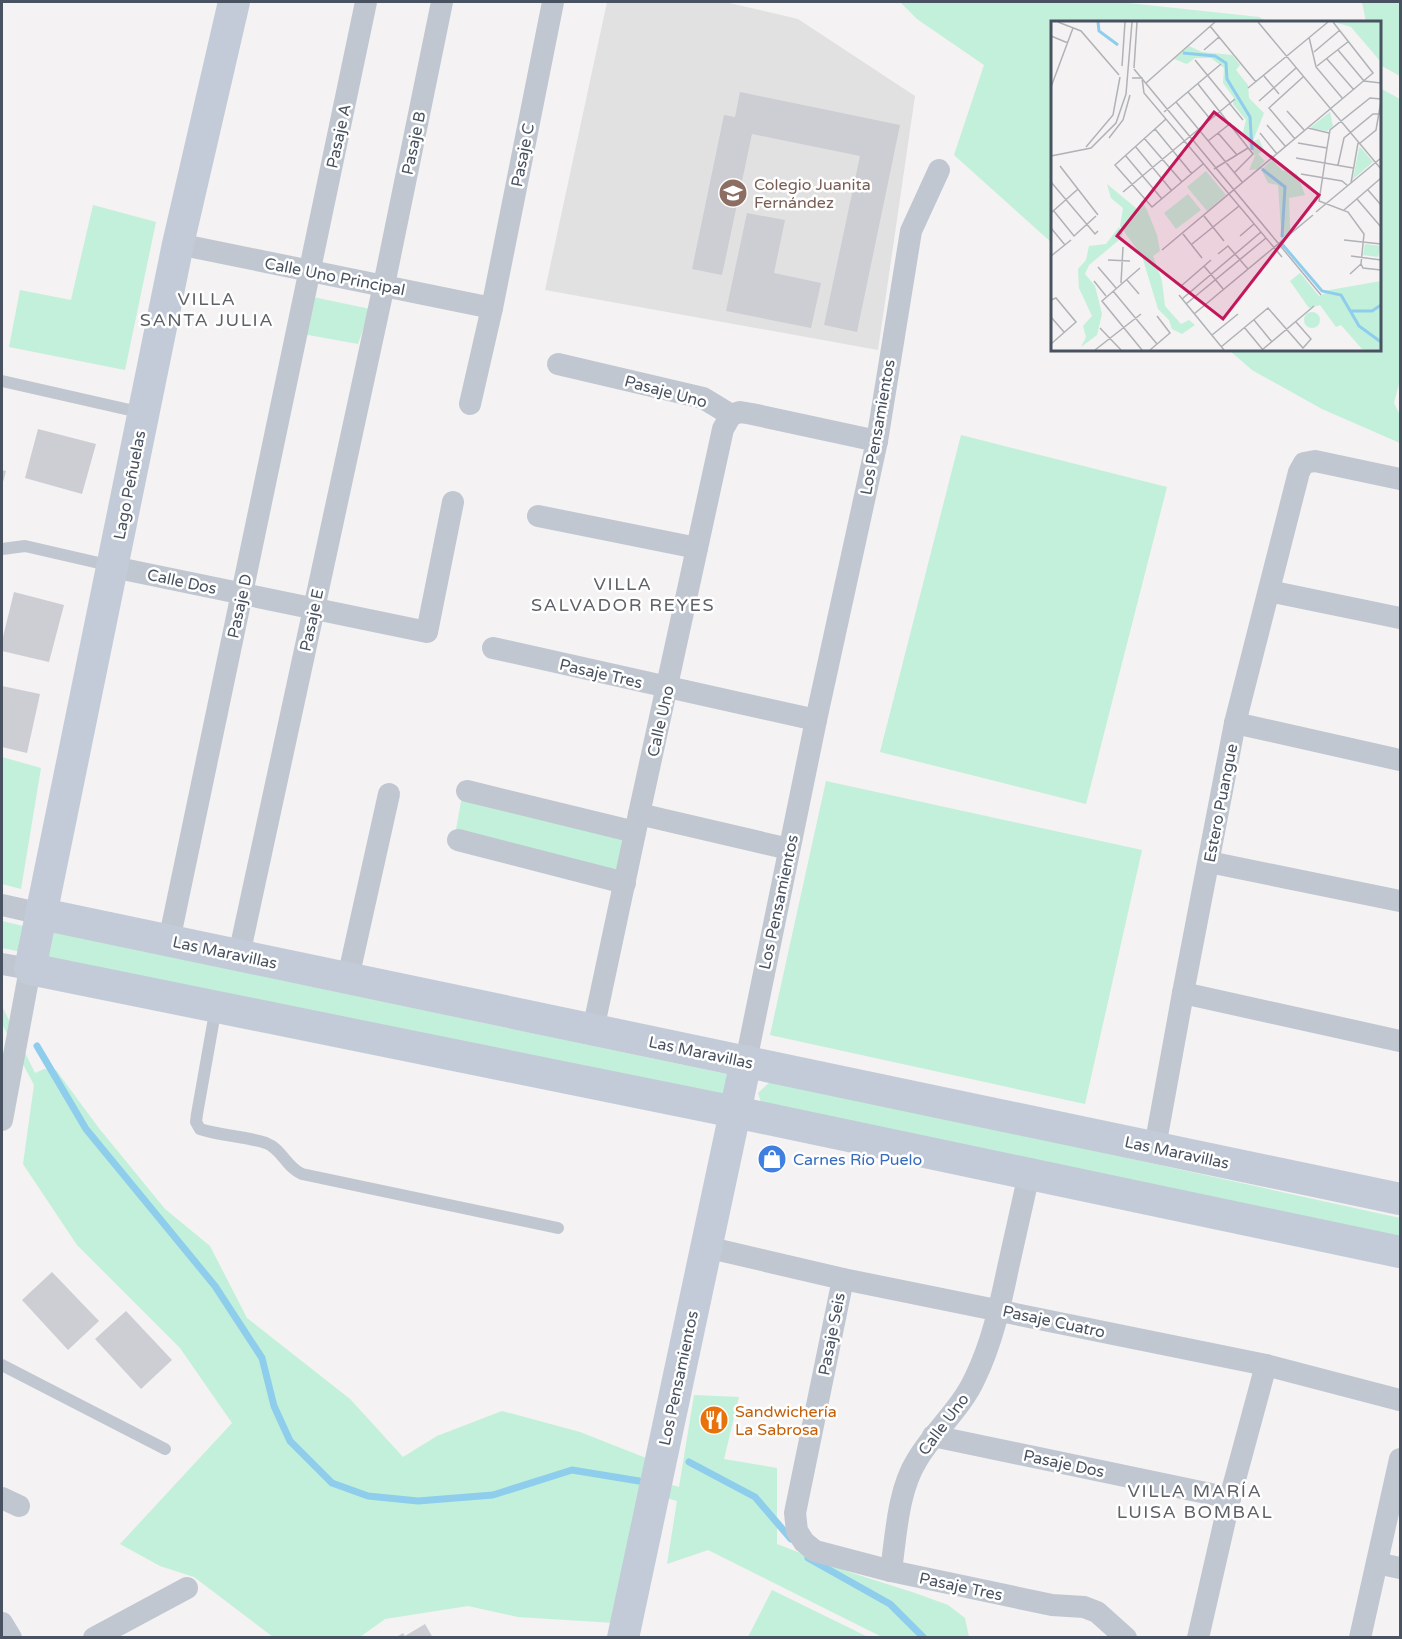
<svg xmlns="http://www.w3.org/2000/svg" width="1402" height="1639" viewBox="0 0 1402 1639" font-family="'Varela Round',sans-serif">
<rect width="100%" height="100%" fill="#f4f2f2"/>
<!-- education -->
<path fill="#e2e1e1" d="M607,2H725L798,19L915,96L878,350L545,290Z"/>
<!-- green -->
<g fill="#c2f0da">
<path d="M900,2H1119L1259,17L1268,22H1052V243L954,155L984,65L917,19Z"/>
<path d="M1362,2H1400V76L1380,65V22H1366Z"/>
<path d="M1380,88L1400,99V380L1394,403L1400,415V443L1322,409L1252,370L1229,350H1380Z"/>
<path d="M93,205L156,222L125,370L9,347L20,290L71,300Z"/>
<path d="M313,297L370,309L358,344L303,334Z"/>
<path d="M961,435L1167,487L1086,804L880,752Z"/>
<path d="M2,757L41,768L21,889L2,884Z"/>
<path d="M826,781L1142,850L1085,1104L770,1035Z"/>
<path d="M462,796L630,834L622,877L455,835Z"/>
<path d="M2,921L27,927L22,952L2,948Z"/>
<path d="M53,932L731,1075L725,1098L48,957Z"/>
<path d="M2,1006L35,1073L44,1069L56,1070L98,1127L165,1209L210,1246L247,1318L350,1399L403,1457L437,1436L502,1411L580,1432L646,1458L643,1476L679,1487L694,1395L739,1397L724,1459L777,1468V1544L849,1572L915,1593L948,1605L965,1618L969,1637H882L708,1550L667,1564L677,1501L641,1491L615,1623L518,1617L468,1606L385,1619L360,1637H273L194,1577L160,1566L120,1544L232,1423L180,1348L77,1245L23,1164L34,1085L2,1024Z"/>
<path d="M772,1080L1400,1218V1241L762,1106L758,1093Z"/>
<path d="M772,1590L868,1637H748Z"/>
</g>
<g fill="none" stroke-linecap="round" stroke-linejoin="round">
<!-- stream -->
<g stroke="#8fcded" stroke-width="7">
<path d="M37,1046L86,1129L215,1286L262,1358L274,1406L290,1441L332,1483L368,1496L418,1501L493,1495L572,1470L639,1481"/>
<path d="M689,1462L755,1497L791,1539"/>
<path d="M808,1558L890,1604L924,1638"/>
</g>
</g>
<!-- building -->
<g fill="#ccced4">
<path d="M740,92L900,125L857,332L824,325L860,156L752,134L722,275L692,269L724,115L735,117Z"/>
<path d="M747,213L785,220L774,273L821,283L811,328L726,311Z"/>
<path d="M38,429L96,444L82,494L25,478Z"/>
<path d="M2,470L6,471L2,486Z"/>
<path d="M14,592L64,605L49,662L2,651V641Z"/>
<path d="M2,686L40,694L27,753L2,747Z"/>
<path d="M52,1272L99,1321L68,1350L22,1300Z"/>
<path d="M126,1311L172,1360L141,1389L95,1339Z"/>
<path d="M425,1624L433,1638H395L403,1633L405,1636Z"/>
</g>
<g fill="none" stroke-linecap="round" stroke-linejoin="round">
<!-- lane -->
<g stroke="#c0c7d1" stroke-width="12">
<path d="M2,381L143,413"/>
<path d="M2,549L25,546L112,566"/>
<path d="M216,1007L197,1114L196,1122L200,1129C221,1136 245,1136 266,1143C282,1149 286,1167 302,1174L558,1228"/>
<path d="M2,1365L165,1449"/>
</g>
<!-- street -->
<g stroke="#c0c7d1" stroke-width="22">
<path d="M178,244L492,308"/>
<path d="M558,364L703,398L731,415"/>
<path d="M470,404L492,308L553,2"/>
<path d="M731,415L740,412L752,414L877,441"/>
<path d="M538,516L697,548"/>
<path d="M113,567L427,632L453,502"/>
<path d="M1269,591L1400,618"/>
<path d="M493,648L816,720"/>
<path d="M1235,723L1400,760"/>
<path d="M467,791L635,832"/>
<path d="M639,814L789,849"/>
<path d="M458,840L625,883"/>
<path d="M1209,862L1400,901"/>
<path d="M2,905L42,914"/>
<path d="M169,941L366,2"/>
<path d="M239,955L384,285L442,2"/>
<path d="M2,964L30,969L2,1120"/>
<path d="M348,978L389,794"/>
<path d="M1183,993L1400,1041"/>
<path d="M593,1030L639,814L723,429L731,415"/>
<path d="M746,1061L816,720L877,441L911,231L939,170"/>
<path d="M1155,1147L1183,993L1235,723L1299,472L1304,463L1315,461L1400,479"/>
<path d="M706,1247L843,1279L1266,1365L1400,1400"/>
<path d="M843,1279L795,1513L797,1531L804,1542L815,1551L891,1571L1052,1605L1084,1607L1097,1612L1126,1638"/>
<path d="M933,1436L1230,1498"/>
<path d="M2,1498L19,1506"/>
<path d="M1377,1563L1400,1568"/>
<path d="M891,1571C896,1535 898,1490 917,1460C934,1431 961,1409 975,1378C992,1343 1000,1306 1008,1268C1015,1237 1022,1206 1029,1174"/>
<path d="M2,1623L11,1638"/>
<path d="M94,1638L187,1588"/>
<path d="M1198,1638L1230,1498L1266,1365"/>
<path d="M1360,1638L1400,1459"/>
</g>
<!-- secondary -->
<g stroke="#c3cbd8" stroke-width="32">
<path d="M234,2L178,244L30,969L735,1112L1400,1252"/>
<path d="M42,914L1400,1199"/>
<path d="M623,1638L746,1061"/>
</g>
</g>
<!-- icons -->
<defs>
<g id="school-disc" transform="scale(1.5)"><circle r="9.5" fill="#8d6e63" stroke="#fff"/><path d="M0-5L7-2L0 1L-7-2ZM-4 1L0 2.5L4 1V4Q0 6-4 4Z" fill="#fff"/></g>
<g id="shop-disc" transform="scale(1.5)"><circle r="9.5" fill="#3f7fe0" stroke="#fff"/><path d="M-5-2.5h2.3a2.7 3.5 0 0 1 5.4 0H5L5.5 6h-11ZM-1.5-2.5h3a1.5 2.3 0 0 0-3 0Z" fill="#fff"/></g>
<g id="restaurant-disc" transform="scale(1.5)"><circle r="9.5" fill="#e8710a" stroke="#fff"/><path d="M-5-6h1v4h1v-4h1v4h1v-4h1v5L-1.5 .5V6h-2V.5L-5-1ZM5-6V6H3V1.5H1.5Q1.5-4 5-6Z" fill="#fff"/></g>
</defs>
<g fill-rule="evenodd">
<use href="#school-disc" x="733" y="193"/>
<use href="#shop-disc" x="772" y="1159"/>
<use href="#restaurant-disc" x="714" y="1420"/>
</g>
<g text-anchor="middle" stroke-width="5" stroke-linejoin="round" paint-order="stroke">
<!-- street labels -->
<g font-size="16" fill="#495260" stroke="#fff">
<text transform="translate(338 136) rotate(-78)" y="6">Pasaje A</text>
<text transform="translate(413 143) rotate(-78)" y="6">Pasaje B</text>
<text transform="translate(522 155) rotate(-79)" y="6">Pasaje C</text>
<text transform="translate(335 276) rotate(11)" y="6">Calle Uno Principal</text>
<text transform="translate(666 391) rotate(15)" y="6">Pasaje Uno</text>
<text transform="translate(877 427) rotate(-80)" y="6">Los Pensamientos</text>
<text transform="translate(129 485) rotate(-79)" y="6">Lago Peñuelas</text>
<text transform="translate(182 581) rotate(12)" y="6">Calle Dos</text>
<text transform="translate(239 606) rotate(-78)" y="6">Pasaje D</text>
<text transform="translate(311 620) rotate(-78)" y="6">Pasaje E</text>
<text transform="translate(601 673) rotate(13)" y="6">Pasaje Tres</text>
<text transform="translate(660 721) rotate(-77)" y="6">Calle Uno</text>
<text transform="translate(1220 803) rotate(-79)" y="6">Estero Puangue</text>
<text transform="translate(778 902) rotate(-78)" y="6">Los Pensamientos</text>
<text transform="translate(225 952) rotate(12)" y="6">Las Maravillas</text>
<text transform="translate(701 1052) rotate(12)" y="6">Las Maravillas</text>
<text transform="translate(1177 1152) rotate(12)" y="6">Las Maravillas</text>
<text transform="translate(1054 1321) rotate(12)" y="6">Pasaje Cuatro</text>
<text transform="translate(831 1334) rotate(-79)" y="6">Pasaje Seis</text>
<text transform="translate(678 1378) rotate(-78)" y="6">Los Pensamientos</text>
<text transform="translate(943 1424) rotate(-53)" y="6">Calle Uno</text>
<text transform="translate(1064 1463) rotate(12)" y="6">Pasaje Dos</text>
<text transform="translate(961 1586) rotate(12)" y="6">Pasaje Tres</text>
</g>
<!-- education labels -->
<g font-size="16" fill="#785e54" stroke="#fff" text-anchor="start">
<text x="754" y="190">Colegio Juanita<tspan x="754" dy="18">Fernández</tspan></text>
</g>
<!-- shop labels -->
<g font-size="16" fill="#366cbe" stroke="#fff" text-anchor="start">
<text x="793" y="1165">Carnes Río Puelo</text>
</g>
<!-- food labels -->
<g font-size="16" fill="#c56008" stroke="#fff" text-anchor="start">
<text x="735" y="1417">Sandwichería<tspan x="735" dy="18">La Sabrosa</tspan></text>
</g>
<!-- neighbourhood labels -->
<g font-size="18" letter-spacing="1.5" fill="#5e6167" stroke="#fff">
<text x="207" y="305">VILLA<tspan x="207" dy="21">SANTA JULIA</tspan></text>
<text x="623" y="590">VILLA<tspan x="623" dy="21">SALVADOR REYES</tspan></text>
<text x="1195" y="1497">VILLA MARÍA<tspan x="1195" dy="21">LUISA BOMBAL</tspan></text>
</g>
</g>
<!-- overview -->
<g transform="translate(1051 21)">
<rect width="330" height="330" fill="#f4f2f2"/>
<path d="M283,1H330V41L300,6ZM138,25L151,31L181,34L189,44L185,49L197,64L198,77L213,92L202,120L208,118L213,129L207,133L214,140L209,145L212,147L221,139L231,149L246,153L254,174L238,177L239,208L232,223L273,270L330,260V329L311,328L290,304L285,306L269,284L258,287L239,260L249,252L268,275L275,272L257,254L231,224L227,164L217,162L210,148L198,149L204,135L192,111L195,99L182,83L183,77L172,62L173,47L160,37H144L136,43L123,38ZM279,91L282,105L276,110L259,107ZM309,126L322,141L302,158L308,127ZM155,150L175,174L156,190L136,166ZM56,163L86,188L91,180L96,189L106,214L109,230L102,235L111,260L114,285L130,303L138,299L144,304L131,313L121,308L118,299L107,288L91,235L69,205L72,187L60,177ZM137,173L150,189L125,208L113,192ZM68,206L72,212L68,219L38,244L34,253L44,265L51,293L46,314L30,326L35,316L32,305L41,295L28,267L27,248L35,239L38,225L55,223ZM314,223L330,225L327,236L312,234ZM253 299a8 8 0 1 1 16 0a8 8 0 1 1-16 0Z" fill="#c2f0da"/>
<path fill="none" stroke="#8fcded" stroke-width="3" d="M47,1L48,10L67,24M132,32L164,35L175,42L176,58L199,96L201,129M211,148L234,166L231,216M231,223L271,270L290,274L308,305L330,321M300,290H321L330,284"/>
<path fill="none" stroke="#b0b2b8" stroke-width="1.5" d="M7,1L30,10L68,54M207,1L330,148M159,5L205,61M0,15L17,22M258,16L265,46L292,78M153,29L168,16M287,29L313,60L330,62M263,31L289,9M276,38L303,69M144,39L180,83M71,45L74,1M266,45L298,20M83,47L86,1M83,48L270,274M213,55L228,73M81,57H91L93,72L231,236M95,62L164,1M147,63L202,133L184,151M0,66L22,7M197,67L277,1M137,71L160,99M208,80L245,47M125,81L192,162M179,83L192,99M236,90L254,110M113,91L170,43M115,98L64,144L101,186L152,143M216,104L235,126M257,107L278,112M104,108L141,153M167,112L186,134M209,112L226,133M58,117L72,99L79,74M93,117L131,161M244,118L218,87L252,56M157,120L180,102M247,122L276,127M308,123L325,109L330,80M84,125L121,170M35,126L62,94L69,56M74,134L111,178M0,135L40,127L65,102L75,73L81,1M245,137L302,147M287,144L293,117L322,93H330M9,145L47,194M163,148L197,127M250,153L291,160L297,165M0,161L44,213L47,210M300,162L307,122M317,169L330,184M72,171L184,78M306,178L330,206M2,189L23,215L45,195M293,189L330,157M1,191L27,168M265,191L330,137M153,195L173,220M0,207L14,224M132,213L151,237M189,215L203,203M293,219L330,223M141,223L188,185M111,229L322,52L282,1M167,233L177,225L197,248M0,235L20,219M300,235L330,239M57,239L79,240M310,243L312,247L330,249M153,245L173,269M47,246L65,267M89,247L51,280L91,329M299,253L310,243L313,213L297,191L268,180L276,127L279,109L319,77L330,78M76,259L88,273M43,260L55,275M70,262L72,226M129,266L160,239M62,270L106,323M128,274L173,329M131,278L210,211M0,279L5,277L25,301L0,323M135,283L215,217M143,293L262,194M0,296L13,311M203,299L221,321M193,306L212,329M49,307L70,329M161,314L187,293M170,326L217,287L252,327L260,318L245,301M44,329L90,293M99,329L119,312L106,295M211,329L263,285"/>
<path fill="#c2185b" fill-opacity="0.15" stroke="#c2185b" stroke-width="3" d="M163,91L268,174L172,298L66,215Z"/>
<rect width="330" height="330" fill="none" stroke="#495260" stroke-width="3"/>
</g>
<!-- border -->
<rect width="1402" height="1639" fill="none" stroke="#495260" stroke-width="6"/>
</svg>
